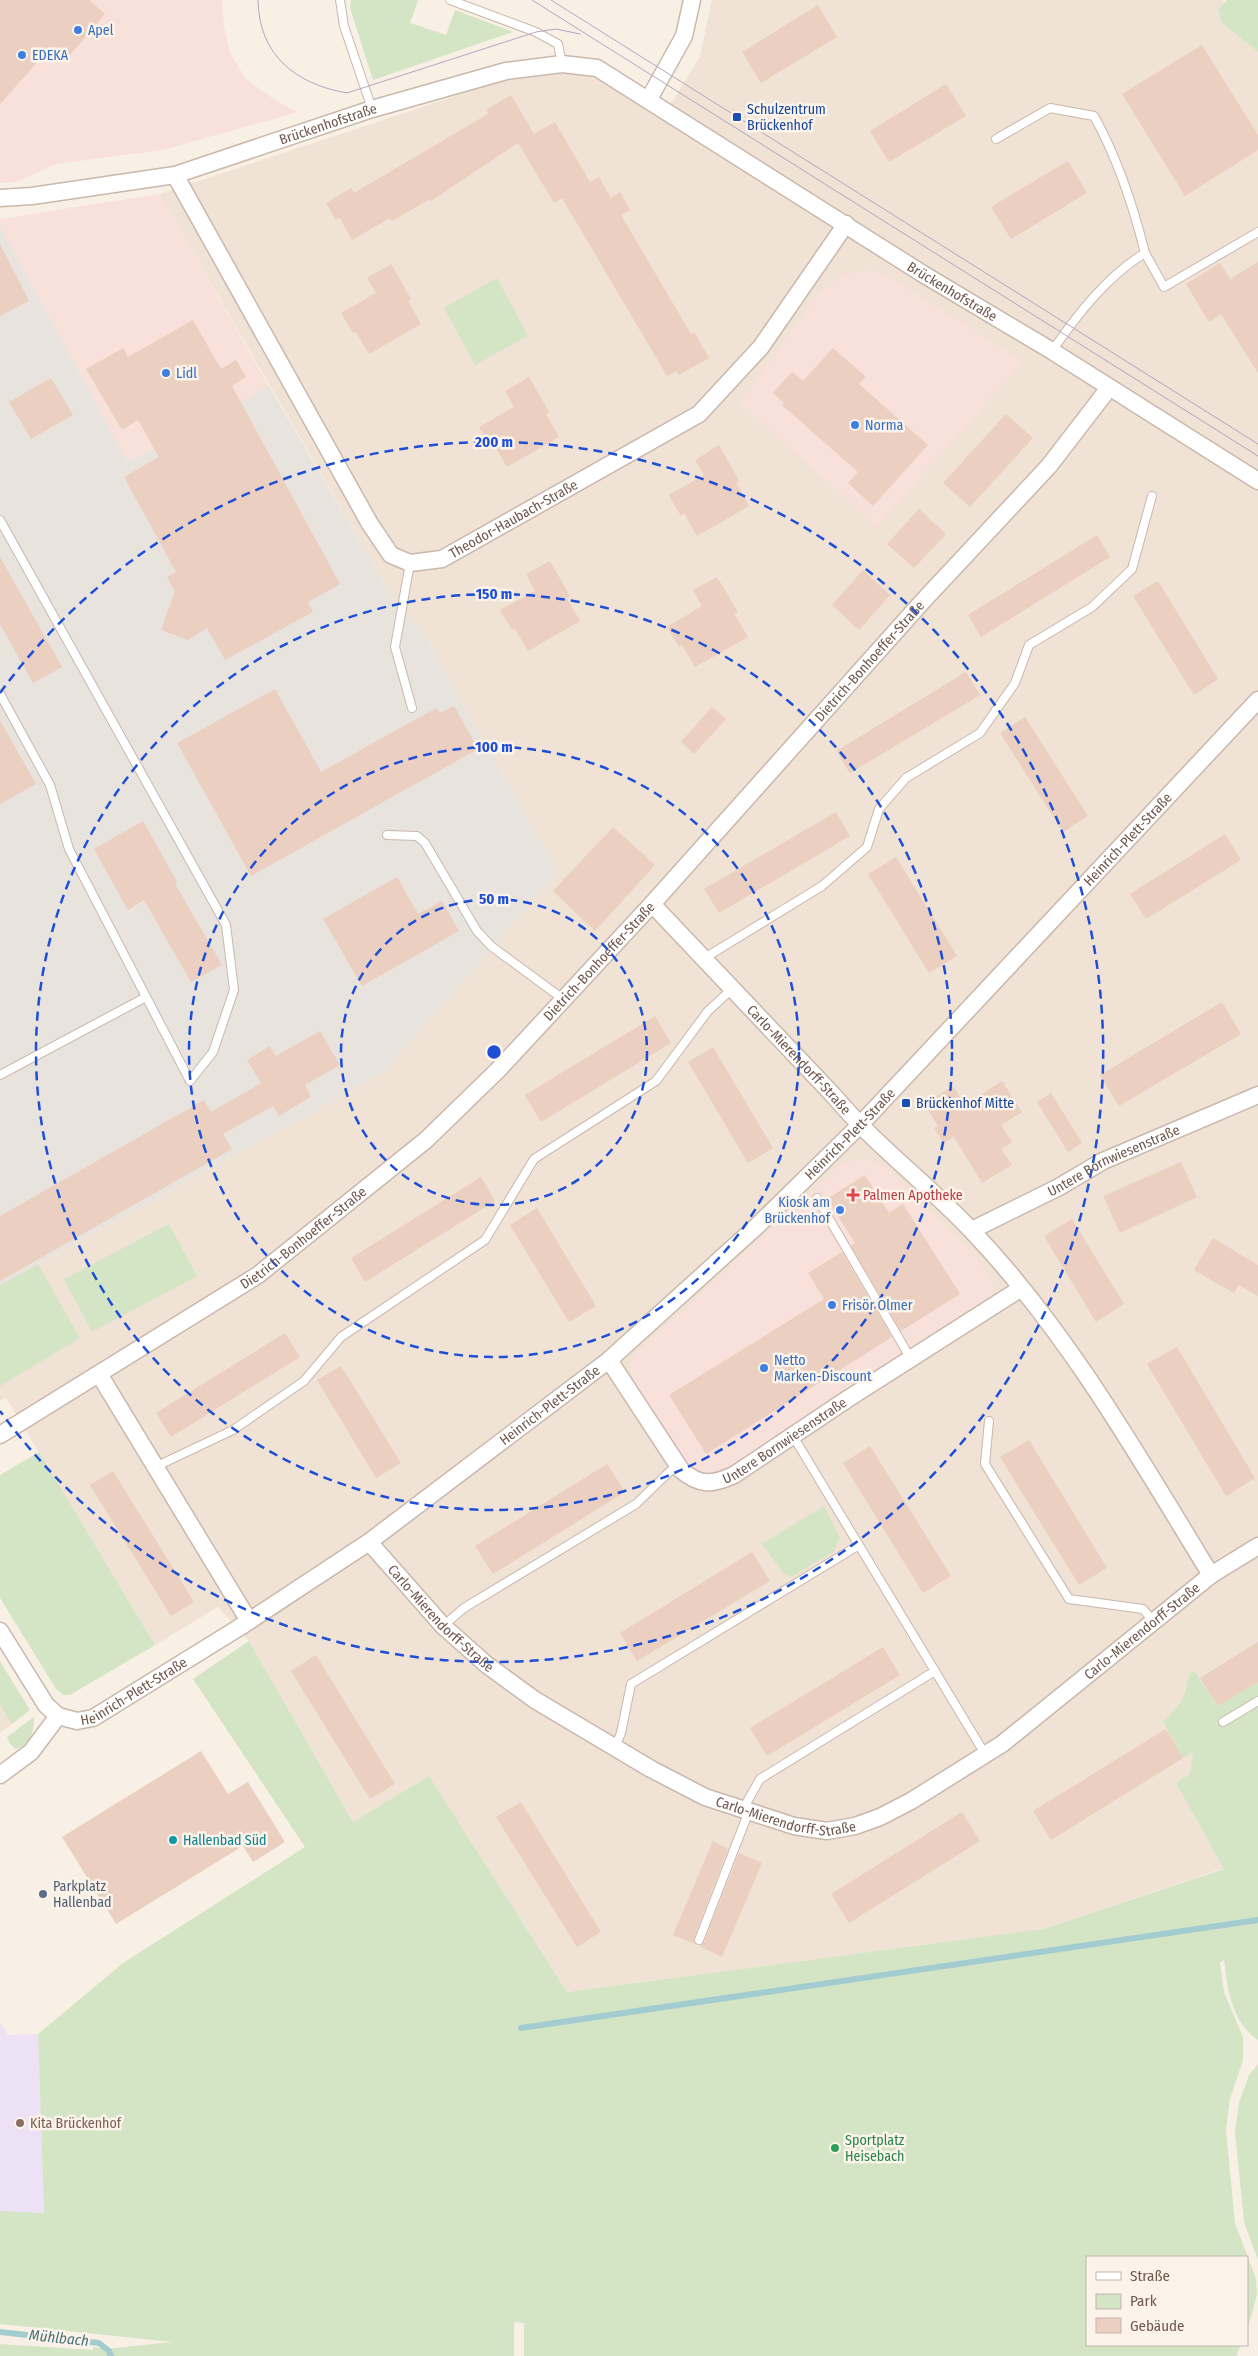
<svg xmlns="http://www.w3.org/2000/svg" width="1258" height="2356" viewBox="0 0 1258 2356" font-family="'Fira Sans Condensed',sans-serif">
<rect width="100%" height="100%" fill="#f9f0e5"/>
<!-- residential -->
<g fill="#f0e2d4">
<path d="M712,0H1223L1224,2L1218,10L1221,22L1258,52V1711L1190,1774L1176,1783L1224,1868L1043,1929L567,1992L429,1776L353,1822L249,1641L218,1607L155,1645L6,1398L0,1401V1285L383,1073L558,872L421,629L393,598L159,194L501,81L552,73L597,76L662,119L700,56Z"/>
<path d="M0,1705L12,1724L0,1733Z"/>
</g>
<!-- commercial -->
<g fill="#f8e1da">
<path d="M0,0H222L224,26L230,53L246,79L275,100L298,112L163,150L56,164L17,182L0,183Z"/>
<path d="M159,194L269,386L128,462L0,226V219Z"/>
<path d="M871,270L888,276L1023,362L877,526L740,403L820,292L848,273Z"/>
<path d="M866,1159L884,1166L972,1253L988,1274L993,1288L991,1299L899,1360L721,1471L711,1475L700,1474L688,1466L635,1383L631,1368L633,1356L843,1162Z"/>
</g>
<!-- industrial -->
<path fill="#e9e3de" d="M0,226L128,462L269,386L393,598L421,629L558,872L383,1073L0,1285Z"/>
<!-- education -->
<path fill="#ede2f5" d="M0,2022L8,2035L38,2034L44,2214L0,2211Z"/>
<!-- green -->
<g fill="#d4e5c5">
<path d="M351,0H418L410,23L446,35L455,10L513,32L373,80L350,8Z"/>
<path d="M1227,0H1258V52L1221,22L1218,9Z"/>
<path d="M497,278L528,336L475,365L444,308Z"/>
<path d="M169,1224L197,1276L92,1332L64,1279Z"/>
<path d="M38,1264L80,1338L0,1386V1285Z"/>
<path d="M39,1452L155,1645L70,1695H63L56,1689L0,1598V1475Z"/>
<path d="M824,1506L840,1538L833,1552L791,1577L782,1571L762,1544Z"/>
<path d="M249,1641L353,1822L429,1776L567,1992L1043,1929L1224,1869L1176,1783L1190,1774L1193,1752L1183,1758L1163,1721C1182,1705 1185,1698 1189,1674L1194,1671L1218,1706L1258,1682V2040C1232,2023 1227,1988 1224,1960L1220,1963L1224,1992L1243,2037V2060L1230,2099L1226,2130L1235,2223L1256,2279L1257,2295L1247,2331V2257H1087V2345H1241L1236,2356H524V2323L514,2322V2356H0V2344L93,2350V2347L105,2349L172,2342L0,2324V2211L44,2213L38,2034L123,1963L305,1847L193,1679Z"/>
<path d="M0,1661L30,1710L12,1724L0,1705Z"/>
<path d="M34,1717C34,1731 31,1744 16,1749L10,1744L7,1737Z"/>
<path d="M1258,2064V2260L1244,2222L1235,2132L1239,2103L1249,2075Z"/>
</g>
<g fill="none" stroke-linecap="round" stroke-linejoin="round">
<!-- stream -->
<g stroke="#a3ccd0" stroke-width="6">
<path d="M521,2028L1258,1920"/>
<path d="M0,2332L99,2343L109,2351L111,2356"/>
</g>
</g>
<!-- building -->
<g fill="#ebcfc0">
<path d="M0,0H89L105,14L64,62L49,49L0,104Z"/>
<path d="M818,5L837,37L761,83L742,52Z"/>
<path d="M1202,45L1258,135V150L1185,196L1122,94Z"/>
<path d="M946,84L966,116L889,162L870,131Z"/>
<path d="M511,95L534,134L555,122L590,182L599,177L611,198L620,192L630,210L621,215L691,334L694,332L709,358L679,375L676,371L667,376L562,198L554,203L518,143L431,201L430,199L392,221L390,218L352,240L340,218L336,220L326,203L351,188L354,193L488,114L486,110Z"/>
<path d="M1068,161L1087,193L1011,239L991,207Z"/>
<path d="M0,244L29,301L0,316Z"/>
<path d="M1258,262V373L1221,314L1209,322L1186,284L1220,263L1230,279Z"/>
<path d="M391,264L411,299L408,301L421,324L369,354L356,332L353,333L341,313L376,293L367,278Z"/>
<path d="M193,320L221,369L236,360L246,377L232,386L340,584L308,602L313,612L225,660L207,628L188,640L161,630L175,591L167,577L176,572L124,477L159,457L138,420L122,430L86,369L123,348L128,357Z"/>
<path d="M833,348L866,377L859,384L928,445L873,506L848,483L858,472L782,405L784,403L773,393L792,372L803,381Z"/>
<path d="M529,377L549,412L546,414L559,437L507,467L494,445L491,447L479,427L514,407L505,391Z"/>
<path d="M51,378L73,415L31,439L9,402Z"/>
<path d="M1006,414L1033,438L970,507L943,483Z"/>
<path d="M719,445L739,481L736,483L749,506L697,536L684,513L681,516L669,495L704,475L695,460Z"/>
<path d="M919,509L946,534L914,568L887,544Z"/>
<path d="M1097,535L1110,557L981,637L968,615Z"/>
<path d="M0,557L62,667L33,683L0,624Z"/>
<path d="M550,561L570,596L567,598L580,621L528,651L515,629L512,630L500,610L535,591L526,574Z"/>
<path d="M863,570L890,595L859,630L832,605Z"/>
<path d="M717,577L738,612L734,614L748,637L695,667L682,645L679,647L667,627L702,606L693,590Z"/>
<path d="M1158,581L1218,679L1194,695L1133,596Z"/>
<path d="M966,672L980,695L850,773L836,751Z"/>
<path d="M275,689L321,772L436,708L440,713L454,706L478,749L251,876L177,743Z"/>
<path d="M712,707L726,719L694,754L681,742Z"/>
<path d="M1025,717L1088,816L1063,832L1000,733Z"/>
<path d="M0,720L36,784L0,804Z"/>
<path d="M836,812L850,836L719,913L704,889Z"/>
<path d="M143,821L177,882L175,884L222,965L191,982L144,900L128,910L94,849Z"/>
<path d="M613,827L655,865L595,931L553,891Z"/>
<path d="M1225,834L1241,860L1146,919L1130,894Z"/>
<path d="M896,857L957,956L929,973L868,874Z"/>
<path d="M397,877L418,914L442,901L459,931L362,986L323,919Z"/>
<path d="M1222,1002L1241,1034L1119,1106L1100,1075Z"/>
<path d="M655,1016L671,1043L541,1122L525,1095Z"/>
<path d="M320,1031L340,1065L305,1085L311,1097L279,1116L273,1106L223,1134L232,1149L0,1281V1216L204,1100L211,1112L261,1083L247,1060L270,1046L276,1056Z"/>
<path d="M713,1047L773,1148L748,1163L688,1062Z"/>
<path d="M1002,1081L1022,1112L1001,1125L1012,1142L1001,1149L1012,1165L982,1183L954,1137L944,1143L934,1128L938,1126L924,1104L953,1086L965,1105Z"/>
<path d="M1051,1093L1082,1143L1068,1152L1037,1102Z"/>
<path d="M1181,1162L1197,1197L1120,1233L1103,1196Z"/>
<path d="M865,1175L889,1213L903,1204L960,1294L901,1331L851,1246L855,1243L827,1199Z"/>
<path d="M481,1177L495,1201L365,1282L351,1258Z"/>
<path d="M537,1208L596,1306L569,1322L510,1225Z"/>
<path d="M1072,1219L1124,1304L1096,1322L1044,1236Z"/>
<path d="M1213,1238L1258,1265V1296L1239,1285L1234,1293L1194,1270Z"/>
<path d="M842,1252L892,1337L706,1454L669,1395L824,1299L808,1273Z"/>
<path d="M285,1333L300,1357L171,1437L156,1413Z"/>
<path d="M1177,1347L1255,1478L1226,1496L1147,1364Z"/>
<path d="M341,1366L401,1463L376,1478L317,1380Z"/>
<path d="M1029,1440L1107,1568L1079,1585L1000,1457Z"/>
<path d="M870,1446L951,1576L923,1593L843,1463Z"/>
<path d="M607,1464L625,1492L493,1574L475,1546Z"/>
<path d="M113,1471L194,1602L171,1616L90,1485Z"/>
<path d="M752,1552L770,1581L637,1661L620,1633Z"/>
<path d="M1258,1642V1682L1218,1706L1200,1678Z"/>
<path d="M883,1647L900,1675L767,1756L750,1728Z"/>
<path d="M316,1655L395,1784L370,1799L291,1671Z"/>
<path d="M1166,1729L1183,1758L1051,1840L1033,1811Z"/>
<path d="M201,1751L228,1794L248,1782L285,1842L253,1862L243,1846L116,1924L62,1837Z"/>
<path d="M521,1802L601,1932L577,1947L496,1817Z"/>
<path d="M962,1812L980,1841L849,1923L831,1894Z"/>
<path d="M713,1841L728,1849L694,1938L695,1944L673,1935Z"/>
<path d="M739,1853L762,1863L722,1957L699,1946L704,1942Z"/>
</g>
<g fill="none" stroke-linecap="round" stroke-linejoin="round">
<!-- service casing -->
<g stroke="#c9b8ac" stroke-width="10">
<g id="service">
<path d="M340,0L344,26L372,109"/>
<path d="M450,0L536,32L558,44L562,64"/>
<path d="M996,139L1050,108L1094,116C1118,159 1133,205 1145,253C1107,276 1077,315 1052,351"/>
<path d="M1145,253L1164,287L1258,232"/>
<path d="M0,520L226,925L234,990L213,1052L190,1081L69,849L50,785L0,694"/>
<path d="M410,563L395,647L412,708"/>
<path d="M387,835L417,836L425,843L477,931L491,946L563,999"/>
<path d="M703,959L822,886L867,847L879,809L906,778L980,733L1015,683L1029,645L1092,607L1132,569L1152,496"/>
<path d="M0,1075L146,997"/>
<path d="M817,1198L911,1359"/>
<path d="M989,1421L985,1464L1069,1599L1143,1609L1154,1622"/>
<path d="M793,1436L985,1754"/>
<path d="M155,1467L233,1430L304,1381L341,1337L485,1240L534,1159L656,1081L708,1011L732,989"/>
<path d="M443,1626L464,1608L636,1504L669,1472L678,1466"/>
<path d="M1223,1722L1258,1701"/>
<path d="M615,1747L621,1733L631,1684L859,1545"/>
<path d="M743,1809L760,1779L935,1671"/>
<path d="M699,1940L749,1811"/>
</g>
</g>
<!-- minor casing -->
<g stroke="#c9b8ac" stroke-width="19">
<g id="minor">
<path d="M649,99L684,36L692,0"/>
<path id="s1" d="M175,175L370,524L391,555L410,563L442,559L699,414L761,347L846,224"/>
<path id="s2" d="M0,198L32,196L175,175L372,109L506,71L562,64L597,68L923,274L1052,351L1258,481"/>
<path id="s3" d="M652,904L834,1096C876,1146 928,1184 972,1231C1068,1332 1138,1456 1211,1575"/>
<path id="s4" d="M972,1230L1059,1187L1103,1161L1258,1095"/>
<path id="s5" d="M609,1360L681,1470C700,1486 712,1485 734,1475L849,1398L1020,1289"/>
<path d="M99,1374L249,1621"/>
<path id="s6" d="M0,1435L258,1275L426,1140L498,1070L652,904L922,602L1049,466L1109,388"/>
<path id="s7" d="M369,1542L443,1626L487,1665L535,1700L651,1769L705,1797L794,1826L827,1831L855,1826L880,1817L911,1801L1002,1744L1211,1575L1258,1546"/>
<path d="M0,1631L46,1705L58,1716"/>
<path id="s8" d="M58,1716L77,1721L93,1718L240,1627L369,1542L609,1360L758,1225L859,1126L1258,700"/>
<path d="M0,1775L31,1752L58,1716"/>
</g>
</g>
<!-- service -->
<use href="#service" stroke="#fff" stroke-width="8"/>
<!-- minor -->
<use href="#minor" stroke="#fff" stroke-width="16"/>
<!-- tram -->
<g stroke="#b3a5c1" stroke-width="1">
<path d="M258,0C259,56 296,84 347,93L536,32L556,29L580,34"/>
<path d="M532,0L1258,456"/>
<path d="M551,0L1258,444"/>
</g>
</g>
<!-- distance rings -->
<g fill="none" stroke="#1d4ed8" stroke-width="2.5" stroke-dasharray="9 6">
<circle cx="494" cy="1052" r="153"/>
<circle cx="494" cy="1052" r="305"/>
<circle cx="494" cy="1052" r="458"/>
<path d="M0 693A610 610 0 1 1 0 1411"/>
</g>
<!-- markers -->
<g fill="#3f7fe0" stroke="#fcf4ea" stroke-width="2">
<circle cx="78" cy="30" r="5"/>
<circle cx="22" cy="55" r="5"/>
<circle cx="166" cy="373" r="5"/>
<circle cx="855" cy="425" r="5"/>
<circle cx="840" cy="1210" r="5"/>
<circle cx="832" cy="1305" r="5"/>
<circle cx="764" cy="1368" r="5"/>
</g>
<g fill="#1a4fb4" stroke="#fcf4ea" stroke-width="2">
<rect x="732" y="112" width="10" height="10" rx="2.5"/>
<rect x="901" y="1098" width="10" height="10" rx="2.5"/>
</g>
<path fill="#e0444e" stroke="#fcf4ea" stroke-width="2" d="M850.5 1187.5h5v5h5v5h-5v5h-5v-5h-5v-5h5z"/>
<circle fill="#0f9aa8" stroke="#fcf4ea" stroke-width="2" cx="173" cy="1840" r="5"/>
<circle fill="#5c6f8a" stroke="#fcf4ea" stroke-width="2" cx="43" cy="1894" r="5"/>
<circle fill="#8d6e63" stroke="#fcf4ea" stroke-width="2" cx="20" cy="2123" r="5"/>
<circle fill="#2e9e5b" stroke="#fcf4ea" stroke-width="2" cx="835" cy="2148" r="5"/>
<g text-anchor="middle" stroke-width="5" stroke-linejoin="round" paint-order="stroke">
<!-- shop labels -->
<g font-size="14" fill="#366cbe" stroke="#fcf4ea" text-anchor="start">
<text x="88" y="35">Apel</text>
<text x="32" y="60">EDEKA</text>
<text x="176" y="378">Lidl</text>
<text x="865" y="430">Norma</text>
<text x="830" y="1207" text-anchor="end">Kiosk am<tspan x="830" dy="16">Brückenhof</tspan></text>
<text x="842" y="1310">Frisör Olmer</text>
<text x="774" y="1365">Netto<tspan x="774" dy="16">Marken-Discount</tspan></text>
</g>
<!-- transit labels -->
<g font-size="14" fill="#164399" stroke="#fcf4ea" text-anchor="start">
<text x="747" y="114">Schulzentrum<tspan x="747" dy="16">Brückenhof</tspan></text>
<text x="916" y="1108">Brückenhof Mitte</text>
</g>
<!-- street labels -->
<g font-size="14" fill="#6f574d" stroke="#fcf4ea">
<text dy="5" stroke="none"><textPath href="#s2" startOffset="338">Brückenhofstraße</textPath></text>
<text dy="5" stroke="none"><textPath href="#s2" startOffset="1035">Brückenhofstraße</textPath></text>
<text dy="5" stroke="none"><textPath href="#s1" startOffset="572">Theodor-Haubach-Straße</textPath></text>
<text dy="5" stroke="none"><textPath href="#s6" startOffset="1172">Dietrich-Bonhoeffer-Straße</textPath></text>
<text dy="5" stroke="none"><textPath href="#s8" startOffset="1400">Heinrich-Plett-Straße</textPath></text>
<text dy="5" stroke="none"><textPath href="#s6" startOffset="768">Dietrich-Bonhoeffer-Straße</textPath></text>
<text dy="5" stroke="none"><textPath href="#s3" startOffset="214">Carlo-Mierendorff-Straße</textPath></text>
<text dy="5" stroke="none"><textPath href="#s8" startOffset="995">Heinrich-Plett-Straße</textPath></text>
<text dy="5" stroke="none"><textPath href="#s4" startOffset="158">Untere Bornwiesenstraße</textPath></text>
<text dy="5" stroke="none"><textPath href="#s6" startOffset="362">Dietrich-Bonhoeffer-Straße</textPath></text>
<text dy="5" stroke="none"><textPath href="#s8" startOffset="590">Heinrich-Plett-Straße</textPath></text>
<text dy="5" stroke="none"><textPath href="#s5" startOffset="250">Untere Bornwiesenstraße</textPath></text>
<text dy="5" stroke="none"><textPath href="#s7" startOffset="105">Carlo-Mierendorff-Straße</textPath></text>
<text dy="5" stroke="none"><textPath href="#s7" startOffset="930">Carlo-Mierendorff-Straße</textPath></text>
<text dy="5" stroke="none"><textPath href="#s8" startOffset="84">Heinrich-Plett-Straße</textPath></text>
<text dy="5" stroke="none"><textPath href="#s7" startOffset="510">Carlo-Mierendorff-Straße</textPath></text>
</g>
<!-- health labels -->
<g font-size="14" fill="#be3a42" stroke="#fcf4ea" text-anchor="start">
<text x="863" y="1200">Palmen Apotheke</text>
</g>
<!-- culture labels -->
<g font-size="14" fill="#0d838f" stroke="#fcf4ea" text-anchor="start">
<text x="183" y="1845">Hallenbad Süd</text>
</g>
<!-- service labels -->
<g font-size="14" fill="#4e5e75" stroke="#fcf4ea" text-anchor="start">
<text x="53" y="1891">Parkplatz<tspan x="53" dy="16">Hallenbad</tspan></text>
</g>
<!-- education labels -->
<g font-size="14" fill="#785e54" stroke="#fcf4ea" text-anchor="start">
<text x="30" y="2128">Kita Brückenhof</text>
</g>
<!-- leisure labels -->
<g font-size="14" fill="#27864d" stroke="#fcf4ea" text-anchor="start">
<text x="845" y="2145">Sportplatz<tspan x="845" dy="16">Heisebach</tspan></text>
</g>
<!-- water labels -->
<g font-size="15" font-style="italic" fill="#477379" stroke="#fcf4ea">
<text transform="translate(59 2338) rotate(6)" y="5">Mühlbach</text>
</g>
</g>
<circle cx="494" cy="1052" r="8" fill="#1d4ed8" stroke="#fcf4ea" stroke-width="2.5"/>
<g font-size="15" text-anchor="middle" font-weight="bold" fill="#1d4ed8" stroke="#fcf4ea" stroke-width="5" stroke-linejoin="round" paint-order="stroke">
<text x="494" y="447">200 m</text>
<text x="494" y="599">150 m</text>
<text x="494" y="752">100 m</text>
<text x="494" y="904">50 m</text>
</g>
<!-- legend -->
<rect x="1086" y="2256" width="162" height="90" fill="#fcf4ea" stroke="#c4b5ab"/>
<rect x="1096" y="2272" width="25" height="8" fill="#ffffff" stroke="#c4b5ab"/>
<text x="1130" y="2281" font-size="15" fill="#6f574d">Straße</text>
<rect x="1096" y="2294" width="25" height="15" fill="#d4e5c5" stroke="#c4b5ab"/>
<text x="1130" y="2306" font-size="15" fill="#6f574d">Park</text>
<rect x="1096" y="2318" width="25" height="15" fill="#ebcfc0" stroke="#c4b5ab"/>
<text x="1130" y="2331" font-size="15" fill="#6f574d">Gebäude</text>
</svg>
